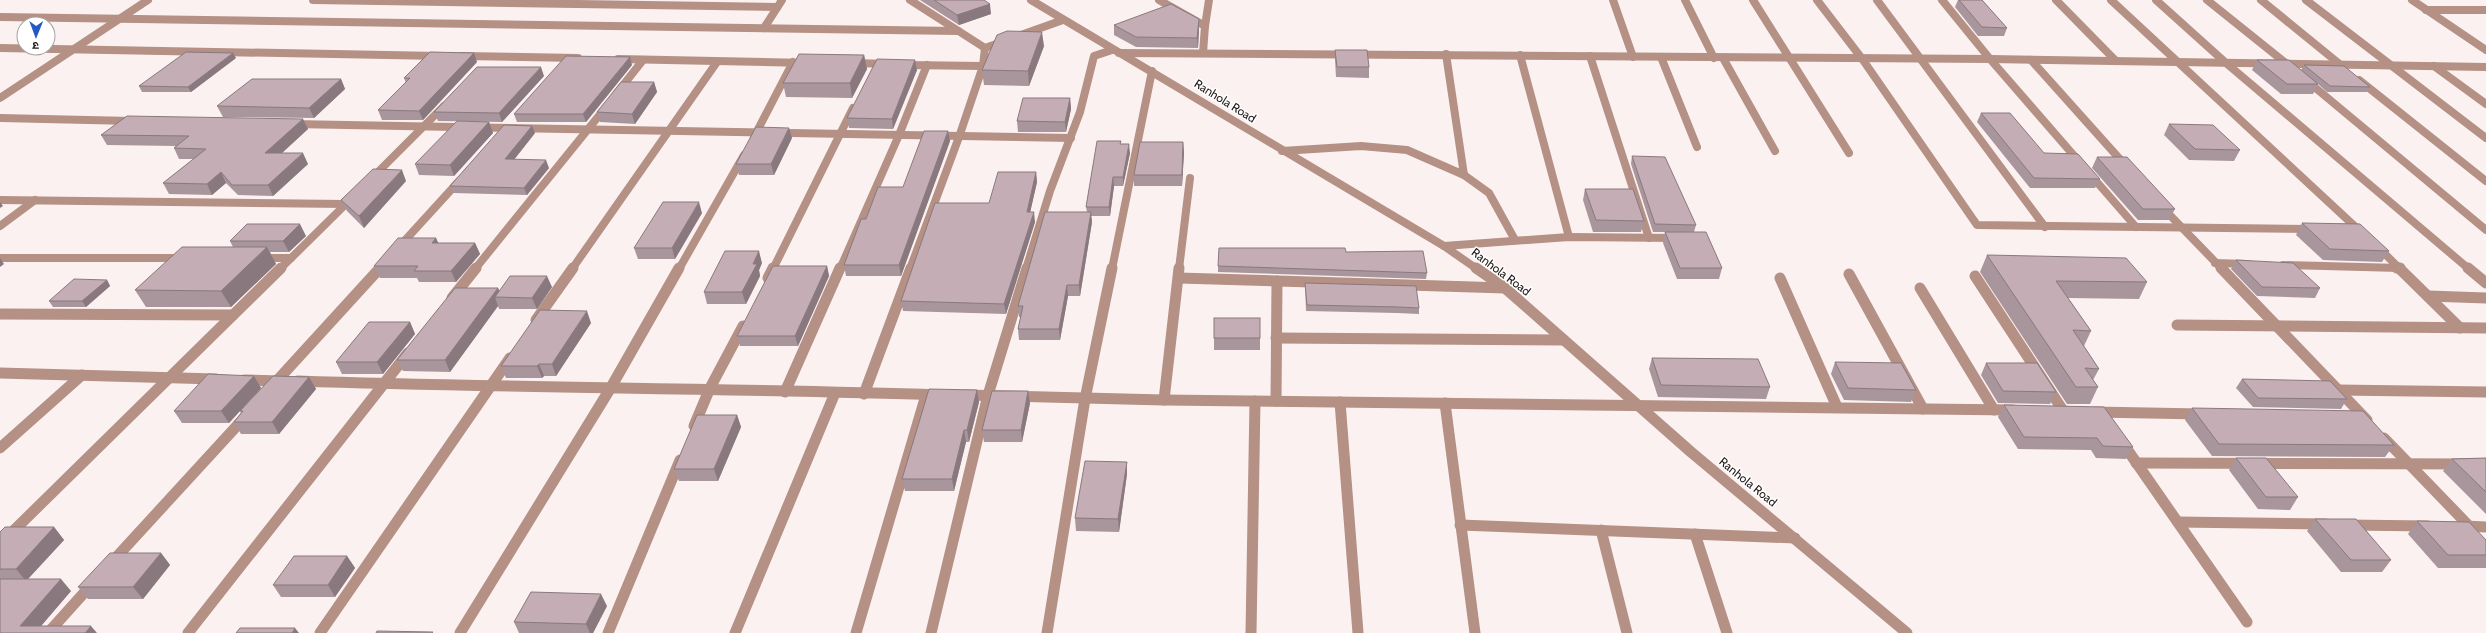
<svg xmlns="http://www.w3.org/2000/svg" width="2486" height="633" viewBox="0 0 2486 633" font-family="Cabin,'Noto Sans Devanagari',sans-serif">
<rect width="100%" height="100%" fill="#fcf1f1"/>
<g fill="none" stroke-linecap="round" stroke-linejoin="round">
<!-- minor-far1 -->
<g stroke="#b49184" stroke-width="8">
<path d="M313,0L777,7"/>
<path d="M910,0L985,48"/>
<path d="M1159,0L1205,26L1203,53"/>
<path d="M1613,0L1633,57"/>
<path d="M1685,0L1714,58"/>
<path d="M1753,0L1849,153"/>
<path d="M1817,0L1863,60L1977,225L2313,229"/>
<path d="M1877,0L2045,227"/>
<path d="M1942,0L1990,59L2136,227"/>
<path d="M2056,0L2116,61"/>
<path d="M2111,0L2362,233"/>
<path d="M2156,0L2226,63L2469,269"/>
<path d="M2207,0L2288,65"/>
<path d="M2261,0L2342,66"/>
<path d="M2306,0L2486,138"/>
<path d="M2412,0L2486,50"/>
<path d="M2426,10H2486"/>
<path d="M0,17L958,31"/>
<path d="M1205,26L1209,0"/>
<path d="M764,28L782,0"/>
<path d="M0,48L440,56"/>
<path d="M1119,53L1990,59L2486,67"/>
<path d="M1446,54L1464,175"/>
<path d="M1520,55L1569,237"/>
<path d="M462,56L578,58"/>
<path d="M1590,56L1649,238"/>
<path d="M1661,57L1697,147"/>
<path d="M1723,58L1775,151"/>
<path d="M618,59L808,63"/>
<path d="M2031,60L2126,166"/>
<path d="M854,63L888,64"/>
<path d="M904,65L983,66"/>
<path d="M2434,66L2486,104"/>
<path d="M2306,80L2486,230"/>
<path d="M2359,80L2486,181"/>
<path d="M617,93L643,60"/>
<path d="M0,98L148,0"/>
<path d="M0,118L132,121"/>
<path d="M292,124L1071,138"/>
<path d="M754,137L793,62"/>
<path d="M1282,151L1361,146L1407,150L1464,175L1489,193L1515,240"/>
<path d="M372,178L444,106"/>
<path d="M0,200L346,204"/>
<path d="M2162,207L2222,269"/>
<path d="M0,226L35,200"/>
<path d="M1444,246L1569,237L1678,238"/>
<path d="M2377,246L2400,269"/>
<path d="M398,248L460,180"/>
<path d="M0,258H183"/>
<path d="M261,258H291"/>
<path d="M2215,263L2247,264"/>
<path d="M2283,265L2400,268"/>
<path d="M280,269L354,196"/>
<path d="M379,269L386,261"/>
<path d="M475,269L606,107"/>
<path d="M572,269L717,62"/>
<path d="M679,269L744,155"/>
<path d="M773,269L853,108"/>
<path d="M840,269L899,135L927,65"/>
<path d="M910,269L959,137L983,66L985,48L1063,20"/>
<path d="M1026,269L1050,191L1080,112L1094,56L1112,50"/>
<path d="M1112,269L1152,71"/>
<path d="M1179,269L1190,178"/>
</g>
<!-- minor -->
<g stroke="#b49184" stroke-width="11">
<path d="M2221,268L2367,420"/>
<path d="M2397,268H2400"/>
<path d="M2399,268L2460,328"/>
<path d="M2468,268L2486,283"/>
<path d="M1849,274L1923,409"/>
<path d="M1975,276L2064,412"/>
<path d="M768,278L773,268"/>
<path d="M1179,278L1505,288"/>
<path d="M1780,278L1837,407"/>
<path d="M1920,288L1994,410"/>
<path d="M2428,296L2486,298"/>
<path d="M452,298L476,268"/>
<path d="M0,314L233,315"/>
<path d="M536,320L573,268"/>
<path d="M2177,325L2486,328"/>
<path d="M1276,338L1564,340"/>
<path d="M0,373L216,379"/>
<path d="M244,380L282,381"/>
<path d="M298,381C512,388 726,388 940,395"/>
<path d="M274,384L380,268"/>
<path d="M2338,390L2486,392"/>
<path d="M785,392L840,268"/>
<path d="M864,394L911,268"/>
<path d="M966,395L1164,400L2013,410"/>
<path d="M1164,400L1179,268"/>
<path d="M1276,401L1277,281"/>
<path d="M1340,402L1358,633"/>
<path d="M1445,403L1475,633"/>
<path d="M2095,412L2201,414"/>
<path d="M694,426L710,388L743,326"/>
<path d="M2384,438L2470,527"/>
<path d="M2122,442L2247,622"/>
<path d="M0,448L82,375"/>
<path d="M2136,463L2486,464"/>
<path d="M2178,522L2326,524"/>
<path d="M1460,525L1795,538"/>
<path d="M2348,525L2428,526"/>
<path d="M2464,526L2486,527"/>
<path d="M1601,530L1627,633"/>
<path d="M1695,534L1727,633"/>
<path d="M0,544L281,268"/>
<path d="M111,563L245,417"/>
<path d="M48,633L92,584"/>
<path d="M188,633L408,353"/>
<path d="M320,633L510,358"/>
<path d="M460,633L610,389L679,268"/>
<path d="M608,633L680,460"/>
<path d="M735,633L835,393"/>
<path d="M856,633L926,395"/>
<path d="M931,633L988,395L1027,268"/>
<path d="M1047,633L1085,399L1112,268"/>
<path d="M1251,633L1255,401"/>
</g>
<!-- tertiary-far1 -->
<path stroke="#b49184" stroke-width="8" d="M1031,0L1444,246L1477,269"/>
<!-- tertiary -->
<path stroke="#b49184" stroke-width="11" d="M1476,268L1505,288L1691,452L1907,633"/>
</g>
<!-- wall -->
<g fill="#a9959c">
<path d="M920,0H984L991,14L959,25Z"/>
<path d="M1958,0H1982L2007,28L2004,36H1978L1955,7Z"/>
<path d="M1114,25L1199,29L1198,48L1136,47L1114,35Z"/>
<path d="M1044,46L1029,86L984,85L982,70Z"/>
<path d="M1335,50L1369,67V78L1336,77L1335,60Z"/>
<path d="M864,55L867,69L852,98L786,97L783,83Z"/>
<path d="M236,58L191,92H142L139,86Z"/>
<path d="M915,60L917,70L893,129L849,128L847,118Z"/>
<path d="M2257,60L2301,70L2304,65L2370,87L2367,92H2327L2318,84L2313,94H2281L2252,70Z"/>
<path d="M477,62L423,120H382L378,110L406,83L404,78Z"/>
<path d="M632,65L586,122H517L514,114Z"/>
<path d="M544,76L502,122L438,121L434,112Z"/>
<path d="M341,79L345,89L314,118L223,117L217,106Z"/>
<path d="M654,82L657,92L635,124L600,122L597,112Z"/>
<path d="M1070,98L1071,109L1066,132H1018L1017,121Z"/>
<path d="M1981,113L2044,153L2100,179L2095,188H2030L1977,122Z"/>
<path d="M303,119L308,129L282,153L308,164L273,196L238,195L226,183L212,195L169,194L163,183L194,159H179L174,148L176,146L107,145L101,135Z"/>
<path d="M489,122L493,133L454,176L419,175L415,164Z"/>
<path d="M2169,124L2240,150L2234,161L2189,160L2164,135Z"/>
<path d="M948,131L950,141L901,276H846L844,265L866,219L903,187Z"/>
<path d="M535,133L514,160L549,168L527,195L453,193L450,186Z"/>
<path d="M792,138L774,175H739L736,164Z"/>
<path d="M1183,142L1184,153L1182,186H1134V175Z"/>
<path d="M1121,144L1130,153L1123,186H1114L1110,216H1091L1092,222L1080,296H1068L1060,340H1019L1018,329L1021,317H1019L1018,306L1087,212L1086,207Z"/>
<path d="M1632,156L1696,225L1694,232L1722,268L1719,279H1677L1663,243L1665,232H1653L1631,164Z"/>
<path d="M2097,157L2175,209L2169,220H2138L2092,168Z"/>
<path d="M1036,172L1037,182L1030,212L1035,222L1006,314L903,311L901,301L989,203Z"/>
<path d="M406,181L364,228L347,211L341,200Z"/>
<path d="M1585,189L1644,221L1641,232H1593L1583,200Z"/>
<path d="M702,213L675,259H638L634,248Z"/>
<path d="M2302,223L2389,251L2382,262L2323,260L2296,235Z"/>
<path d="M306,236L289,252H270L276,264L231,307H146L135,290L233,247L230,241Z"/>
<path d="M436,238L438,243H475L480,254L456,282H419L417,278H380L374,266Z"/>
<path d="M1346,252L1427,273L1426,279L1218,272V266Z"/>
<path d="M1987,255L2147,282L2139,299L2068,298L2091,331L2084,346L2099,369L2093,380L2098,387L2090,404H2067L1980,272Z"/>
<path d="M2236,260L2320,288L2315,298L2257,296L2231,269Z"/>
<path d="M762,263L759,270L760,276L746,304H707L704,292Z"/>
<path d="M827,266L829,276L798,346H740L737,336Z"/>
<path d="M107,280L110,286L86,307H53L49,301Z"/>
<path d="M1305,283L1419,308V314L1397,313L1306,311Z"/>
<path d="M552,287L537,309H499L498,306L450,372L403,371L397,360L498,288L499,291Z"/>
<path d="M1260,318V350H1214V338Z"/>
<path d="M410,322L415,334L383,374H342L336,362Z"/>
<path d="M591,323L556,376H544L542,378H506L501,366Z"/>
<path d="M1652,358L1770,387L1766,399L1658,397L1649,369Z"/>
<path d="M1835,362L1916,390L1911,402L1844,400L1831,374Z"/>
<path d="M1986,363L2056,392L2050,404L1998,403L1981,375Z"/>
<path d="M254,376L261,388L229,423H182L174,411Z"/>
<path d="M309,377L316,389L279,434H241L234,422L241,413L240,411Z"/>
<path d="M2242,379L2347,399L2341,409L2253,407L2236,388Z"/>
<path d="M977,390L979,402L969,442H966L954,491H905L902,479Z"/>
<path d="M1030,403L1022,442H984L982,430Z"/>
<path d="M2004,405L2133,447L2126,459L2096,458L2091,450L2018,449L1998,417Z"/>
<path d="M2192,408L2394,445L2385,457L2212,456L2185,420Z"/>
<path d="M737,415L741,427L718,481H679L674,469Z"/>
<path d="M2236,458L2298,497L2290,510L2258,509L2229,470Z"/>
<path d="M2486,458V514L2443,471L2452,459Z"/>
<path d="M1127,462V474L1119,532L1076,531L1075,518Z"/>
<path d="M2315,519L2391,560L2382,572H2341L2307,531Z"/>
<path d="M2417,521L2486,540V568H2438L2408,534Z"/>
<path d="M54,527L64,540L28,579L71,591L41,626L0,633V532Z"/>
<path d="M161,553L170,565L143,599H88L78,587Z"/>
<path d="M347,556L355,568L335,597H281L273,585Z"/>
<path d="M607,606L593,633H519L514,622Z"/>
</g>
<!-- shaded-wall -->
<g fill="#89797f">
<path d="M990,4L991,14L959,25L957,15Z"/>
<path d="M1199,19V29L1198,48L1197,38Z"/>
<path d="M1042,32L1044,46L1029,86L1028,71Z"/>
<path d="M233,53L236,58L191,92L188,87Z"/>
<path d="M474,53L477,62L423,120L419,111Z"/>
<path d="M864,55L867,69L852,98L850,83Z"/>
<path d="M630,57L632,65L586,122L583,114Z"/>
<path d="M915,60L917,70L893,129L892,119Z"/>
<path d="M541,67L544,76L502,122L499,113Z"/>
<path d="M341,79L345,89L314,118L309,108Z"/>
<path d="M654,82L657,92L635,124L632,114Z"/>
<path d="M1070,98L1071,109L1066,132L1065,122Z"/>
<path d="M303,119L308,129L271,163L265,153Z"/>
<path d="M489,122L493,133L454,176L450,165Z"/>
<path d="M532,126L535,133L508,167L505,159Z"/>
<path d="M789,128L792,138L774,175L771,164Z"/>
<path d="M948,131L950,141L901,276L899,265Z"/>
<path d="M1183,142L1184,153L1182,186V175Z"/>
<path d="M1129,144L1130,153L1123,186V177Z"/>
<path d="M303,153L308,164L273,196L268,185Z"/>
<path d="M546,160L549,168L527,195L524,188Z"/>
<path d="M402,170L406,181L364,228L359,216Z"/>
<path d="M221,172L226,183L212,195L207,184Z"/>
<path d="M1036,172L1037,182L1028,222L1027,212Z"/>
<path d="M1113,177L1114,186L1110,216L1109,207Z"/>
<path d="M0,202L3,206L0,208Z"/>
<path d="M699,202L702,213L675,259L672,248Z"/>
<path d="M1034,212L1035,222L1006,314L1004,304Z"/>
<path d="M1091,212L1092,222L1080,296L1079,285Z"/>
<path d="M300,224L306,236L289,252L283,241Z"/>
<path d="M436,238L441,249L432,243Z"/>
<path d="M475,243L480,254L456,282L451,271Z"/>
<path d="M267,247L276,264L231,307L221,291Z"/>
<path d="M759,251L762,263L759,270L760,276L746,304L742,292L753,264Z"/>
<path d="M0,258L4,264L0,267Z"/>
<path d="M827,266L829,276L798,346L795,336Z"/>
<path d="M547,276L552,287L537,309L532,298Z"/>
<path d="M107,280L110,286L86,307L82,301Z"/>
<path d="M1067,285L1068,296L1060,340L1059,329Z"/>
<path d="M498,288L502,297H495L498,306L450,372L445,360Z"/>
<path d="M587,311L591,323L556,376L552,364Z"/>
<path d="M410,322L415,334L383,374L377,362Z"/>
<path d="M539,364L544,376L542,378L537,366Z"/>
<path d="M254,376L261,388L229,423L221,411Z"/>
<path d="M309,377L316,389L279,434L272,422Z"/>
<path d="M977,390L979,402L969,442L967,430Z"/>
<path d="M1028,391L1030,403L1022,442L1021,430Z"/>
<path d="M737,415L741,427L718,481L714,469Z"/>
<path d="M964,430L966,442L954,491L952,479Z"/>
<path d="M1127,462V474L1119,532L1118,519Z"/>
<path d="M54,527L64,540L26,581L16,569Z"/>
<path d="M161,553L170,565L143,599L133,587Z"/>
<path d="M347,556L355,568L335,597L328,585Z"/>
<path d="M61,579L71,591L35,633L20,626Z"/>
<path d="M601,594L607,606L593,633H590L586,624Z"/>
<path d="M91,626L97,633H85Z"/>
<path d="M295,628L299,633H292Z"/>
</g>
<!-- building -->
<g fill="#c4adb5" stroke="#89797f">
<path d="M934,0H984L990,4L957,15Z"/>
<path d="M1959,0H1982L2007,28L1982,27Z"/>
<path d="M1171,4L1199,19L1197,38L1136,37L1114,25Z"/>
<path d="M1007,31L1042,32L1028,71L982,70L997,35Z"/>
<path d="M1335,50H1367L1369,67H1337Z"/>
<path d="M186,52L233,53L188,87L139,86Z"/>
<path d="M430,52L474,53L419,111L378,110L410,78H404Z"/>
<path d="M799,54L864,55L850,83H783Z"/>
<path d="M566,56L630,57L583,114H514Z"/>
<path d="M877,59L915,60L892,119L847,118Z"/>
<path d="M2257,60H2289L2318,84H2287Z"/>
<path d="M2304,65L2344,66L2370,87L2330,86Z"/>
<path d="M477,67H541L499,113L434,112Z"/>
<path d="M252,79H341L309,108L217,106Z"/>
<path d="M621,82H654L632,114L597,112Z"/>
<path d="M1023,98H1070L1065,122L1017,121Z"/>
<path d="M1981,113H2010L2044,153L2078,154L2100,179L2034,178Z"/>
<path d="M127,116L303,119L265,153H303L268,185H232L221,172L207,184L163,183L206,149L174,148L189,136L101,135Z"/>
<path d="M457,121L489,122L450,165L415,164Z"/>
<path d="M2169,124L2213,125L2240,150L2195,149Z"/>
<path d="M504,125L532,126L505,159L546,160L524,188L450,186Z"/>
<path d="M756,127L789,128L771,164H736Z"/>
<path d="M924,131H948L899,265H844L860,222L861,219H866L878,187H903Z"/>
<path d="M1097,141H1121L1120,144H1129L1123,177H1113L1109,207H1086Z"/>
<path d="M1140,142H1183L1182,175H1134Z"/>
<path d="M1632,156L1665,157L1696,225L1655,224Z"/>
<path d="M2097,157H2127L2175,209H2143Z"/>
<path d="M373,169L402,170L359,216L341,200Z"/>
<path d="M998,172H1036L1027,212H1034L1004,304L901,301L935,203H989Z"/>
<path d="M1585,189H1633L1644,221L1596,220Z"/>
<path d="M663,202H699L672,248H634Z"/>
<path d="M1045,212H1091L1079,285H1067L1059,329H1018L1023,306H1018Z"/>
<path d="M2302,223L2360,224L2389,251L2330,249Z"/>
<path d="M247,224H300L283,241H230Z"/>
<path d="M1665,232H1706L1722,268H1680Z"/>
<path d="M398,238H436L432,243H475L451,271H414L418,266H374Z"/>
<path d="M182,247H267L221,291L135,290Z"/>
<path d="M1219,248H1345L1346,252L1423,251L1427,273L1218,266Z"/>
<path d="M725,251H759L753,264H757L742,292H704Z"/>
<path d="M1987,255L2126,258L2147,282L2056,281L2091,331L2073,330L2099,369L2085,368L2098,387H2076Z"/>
<path d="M2236,260L2293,263L2320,288L2262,287Z"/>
<path d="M773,266H827L795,336H737Z"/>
<path d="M510,276H547L532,298L495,297Z"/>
<path d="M74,279L107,280L82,301H49Z"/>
<path d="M1305,283L1416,286L1419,308L1398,307L1307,305Z"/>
<path d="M455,288H498L445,360H397Z"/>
<path d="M540,310L587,311L552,364H539L537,366H501Z"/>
<rect x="1214" y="318" width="46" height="20"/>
<path d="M369,322H410L377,362H336Z"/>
<path d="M1652,358L1758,359L1770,387L1661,385Z"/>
<path d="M1835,362L1901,363L1916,390L1848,388Z"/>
<path d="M1986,363H2037L2056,392L2003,391Z"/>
<path d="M208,374L254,376L221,411H174Z"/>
<path d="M273,376L309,377L272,422H234L243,411H240Z"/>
<path d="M2242,379L2330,381L2347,399L2258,398Z"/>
<path d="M929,389L977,390L967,430H964L952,479H902Z"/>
<path d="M992,391H1028L1021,430H982Z"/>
<path d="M2004,405L2104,407L2133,447L2103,446L2097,438L2024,437Z"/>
<path d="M2192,408L2363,411L2394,445L2219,444Z"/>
<path d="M697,415H737L714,469H674Z"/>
<path d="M2236,458H2266L2298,497H2266Z"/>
<path d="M2486,458V492L2452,459Z"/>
<path d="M1085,461L1127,462L1118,519L1075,518Z"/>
<path d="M2315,519H2356L2391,560H2351Z"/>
<path d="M2417,521L2469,522L2486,540V555H2448Z"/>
<path d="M5,527H54L16,569H0V532Z"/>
<path d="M110,553H161L133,587H78Z"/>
<path d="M294,556H347L328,585H273Z"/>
<path d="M0,579H61L20,626H91L85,633H0Z"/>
<path d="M531,592L601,594L586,624L514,622Z"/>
<path d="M240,628H295L292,633H236Z"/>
<path d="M377,631L433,632L432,633H376Z"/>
</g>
<g text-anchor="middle" stroke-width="3" stroke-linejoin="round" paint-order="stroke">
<!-- street labels -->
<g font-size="12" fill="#1e1515" stroke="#fff">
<text transform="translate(1225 101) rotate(32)" y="4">Ranhola Road</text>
<text transform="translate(1501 272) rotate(37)" y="4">Ranhola Road</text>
<text transform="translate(1748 482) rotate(39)" y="4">Ranhola Road</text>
</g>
</g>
<!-- north arrow -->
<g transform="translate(36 36) rotate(181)"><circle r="19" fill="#ffffff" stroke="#a5a1a1"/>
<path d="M0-3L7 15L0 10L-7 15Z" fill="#2359c6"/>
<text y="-6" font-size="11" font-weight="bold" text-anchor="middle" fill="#1e1515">उ</text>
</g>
</svg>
